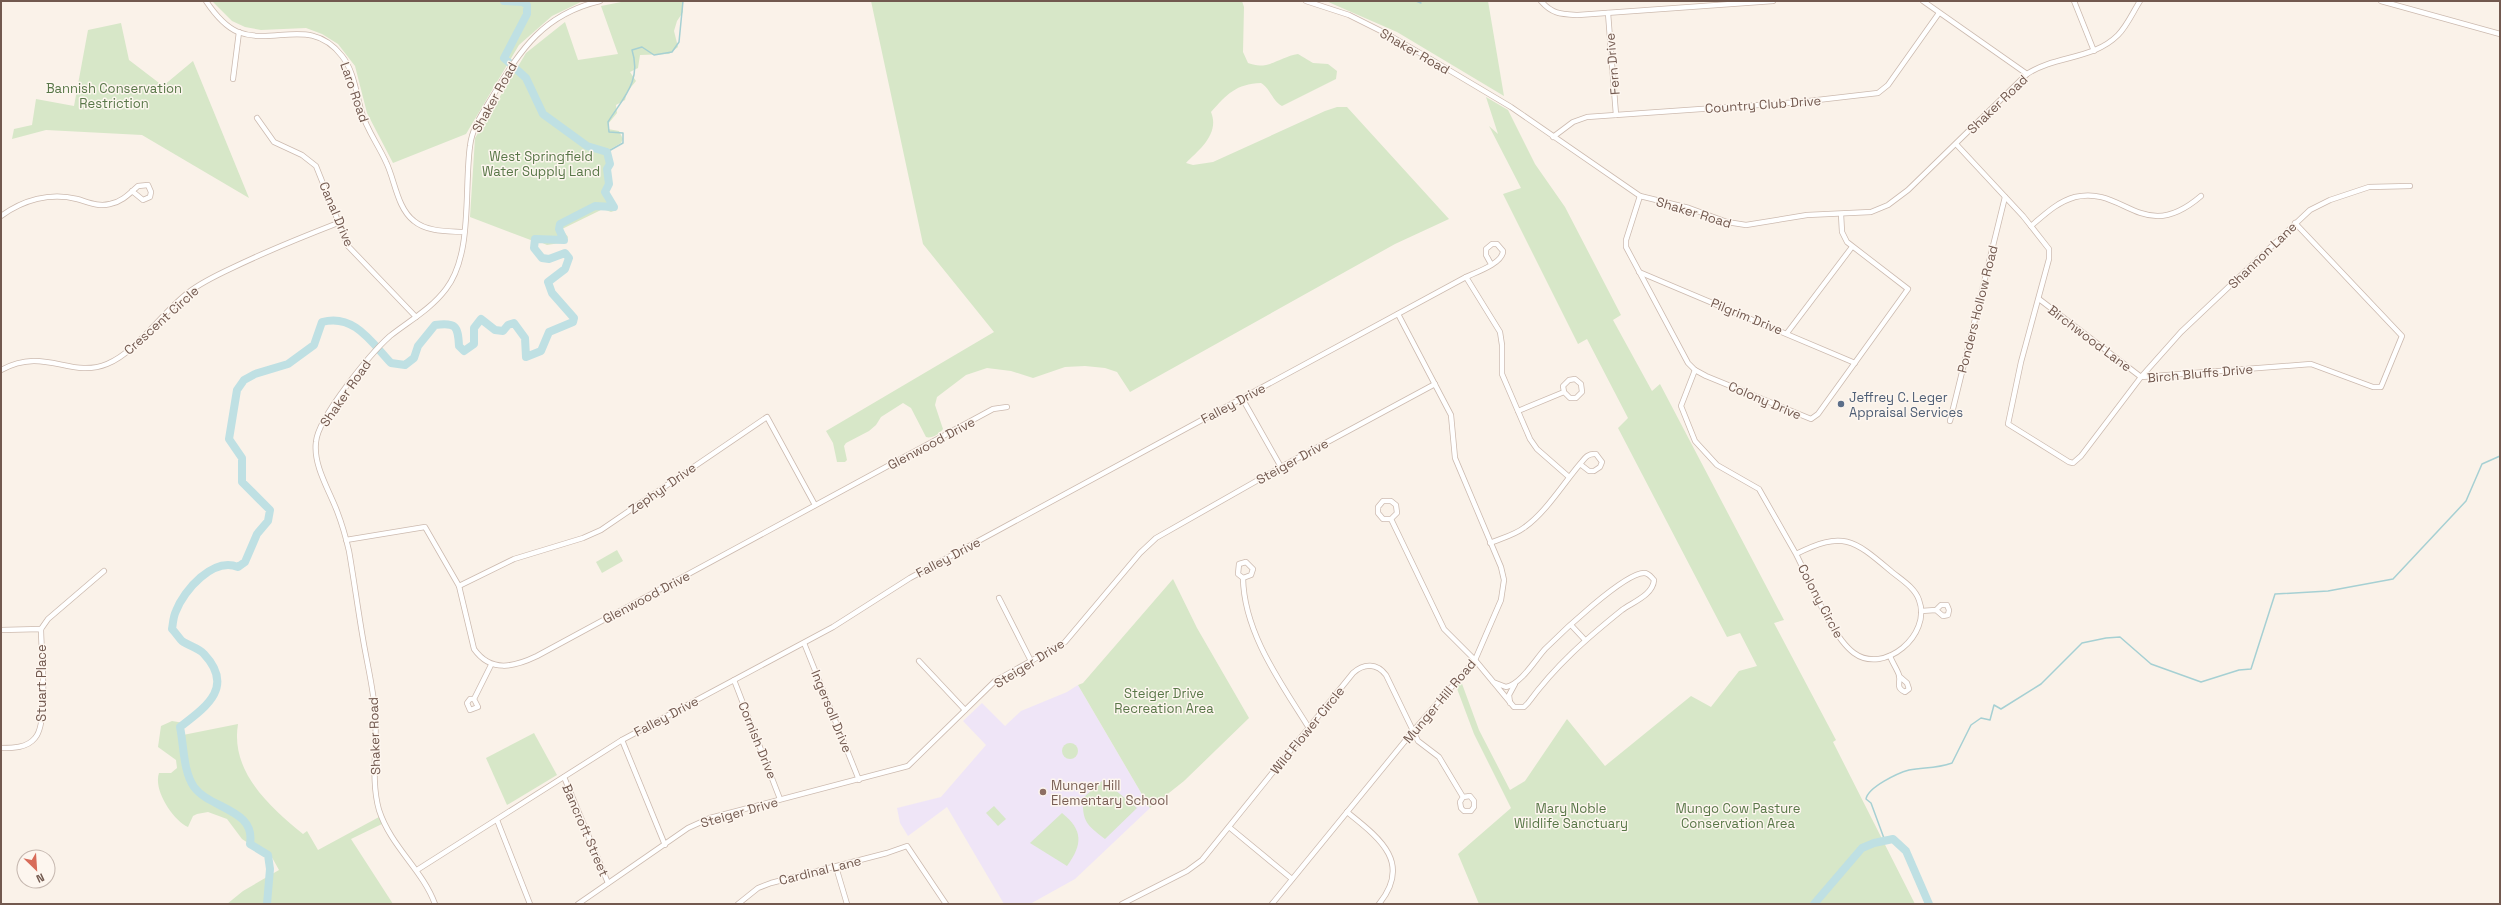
<svg xmlns="http://www.w3.org/2000/svg" width="2501" height="905" viewBox="0 0 2501 905" font-family="'Space Grotesk',sans-serif">
<rect width="100%" height="100%" fill="#faf2e9"/>
<!-- education -->
<path fill="#efe5f7" d="M1078,685L1150,808L1075,879L1030,904H1004L947,807L908,836L900,823L897,808L941,797L986,745L963,721L982,703L1005,726L1021,711L1067,692Z"/>
<!-- green -->
<g fill="#d7e7c8">
<path d="M212,1H583L552,16L519,45L466,134L393,163L367,113L355,66L338,44L322,34L306,28L261,30L245,27L232,21Z"/>
<path d="M626,1H683V12L677,21L674,31L678,47L669,54L640,55L638,68L630,72L636,81L627,92L625,100L616,105L617,113L608,124V129L619,131L623,139L621,143L607,151C612,163 610,182 607,193L617,205V210L611,212L603,209L562,229L568,237L566,242L547,245L540,242H536L470,217L475,138L526,53L565,22L578,60L618,54L601,6Z"/>
<path d="M871,1H1242L1244,7L1243,52L1248,63C1268,71 1279,57 1298,54L1313,63L1328,64L1337,71L1336,79L1282,106C1272,101 1271,89 1261,83C1236,84 1227,94 1211,112C1220,134 1199,150 1186,163L1193,165L1213,162L1325,111L1337,107H1347L1449,219L1395,244L1130,392L1117,372L1105,368L1085,366L1065,367L1033,378L1011,371L987,368L966,375L937,397L935,405L943,429C940,434 931,439 926,437L911,408L903,403L881,417L876,425L869,431L846,443L844,446L847,460L845,462H837L833,443L826,431L994,332L923,244Z"/>
<path d="M1326,1H1488L1504,96L1397,32Z"/>
<path d="M121,23L129,60L163,86L193,61L249,198L142,135L46,130L12,139L14,129L32,125L36,99L74,106L88,30Z"/>
<path d="M1486,97L1508,110L1535,164L1565,207L1621,315L1613,320L1652,391L1660,384L1784,620L1774,623L1836,740L1833,742L1915,904H1479L1458,854L1511,808L1474,734L1456,686L1461,681L1479,730L1510,790L1525,781L1567,719L1605,766L1691,696L1711,707L1739,671L1757,666L1740,633L1727,637L1618,428L1628,418L1587,339L1578,344L1503,194L1521,188L1489,126L1498,134Z"/>
<path d="M617,550L623,561L602,573L596,562Z"/>
<path d="M1173,579L1197,628L1249,718L1184,781L1150,808L1078,685L1083,683Z"/>
<path d="M172,721L184,723L183,735L238,724C230,772 270,807 303,834L307,831L318,850L379,817L382,824L351,839L393,904H227L243,891L279,870L269,852L265,854L242,839L227,819L208,812L197,814L193,816L188,827C173,820 153,790 159,773H171L177,768L176,760L158,747L161,726Z"/>
<path d="M534,733L557,775L507,805L486,758Z"/>
<circle cx="1070" cy="751" r="8"/>
<path d="M1103,780L1137,808L1105,839C1087,825 1082,822 1083,798Z"/>
<path d="M994,806L1006,819L998,826L986,813Z"/>
<path d="M1062,813C1083,830 1083,844 1067,866L1030,843Z"/>
</g>
<g fill="none" stroke-linecap="round" stroke-linejoin="round">
<!-- stream -->
<g stroke="#a6d0d3" stroke-width="1.5">
<path d="M1416,1L1421,3"/>
<path d="M607,152L623,143V133L609,132L608,122C623,98 642,81 632,50L642,47L654,55L672,52L679,42L683,1"/>
<path d="M1885,841L1871,803L1866,799C1868,787 1898,773 1909,770C1925,767 1935,769 1952,763L1971,725L1981,718L1990,720L1994,705L2001,709L2041,684L2082,643L2106,638L2120,637L2151,664L2201,682L2239,670L2251,669L2275,594L2328,591L2393,579L2466,501L2482,464L2500,456"/>
</g>
<!-- river -->
<g stroke="#bfe0e3" stroke-width="8">
<path d="M267,904L270,869L268,855L250,844C256,809 210,809 194,787C183,771 184,746 180,727C206,707 235,687 204,654C199,648 189,646 182,641C179,638 176,633 172,629C173,624 173,617 176,611C184,590 213,557 238,567L245,562L257,534L268,521L270,510L242,482V458L229,439L237,390L244,380L255,374L288,364L314,345L322,322C354,313 372,343 391,363L405,365L414,358L418,346L435,325C456,322 458,326 459,346L464,351L474,344V328L481,319L495,330L503,331L508,325L514,323L525,338L526,357L541,351L549,332L573,322L574,318L552,293L548,282L565,269L569,258L565,253L549,259L542,258L534,248L535,239L564,240L559,229L560,224L595,206L614,207L605,192L609,184L607,169L610,164L607,152L587,146L543,114L526,78L504,58L527,14V5L523,2L504,1"/>
<path d="M1814,904L1862,848L1874,843L1893,839L1906,851L1929,904"/>
</g>
<!-- minor casing -->
<g stroke="#ccbaaf" stroke-width="6">
<g id="minor">
<path d="M206,1C214,13 224,26 238,32C275,46 311,16 342,56C354,71 356,93 361,110C366,129 378,144 386,162C395,180 397,208 414,221C427,232 448,231 463,232"/>
<path d="M1306,1L1349,15L1387,34L1432,60L1511,107L1640,196L1689,208L1727,222L1746,225L1807,215L1871,212L1888,205L1908,190L2027,74C2056,55 2093,60 2118,35C2127,26 2133,12 2140,1"/>
<path d="M1541,1C1552,14 1561,14 1578,15L1773,1"/>
<path d="M1923,1L2027,74"/>
<path d="M2074,1L2094,51"/>
<path d="M2381,1L2500,34"/>
<path d="M1608,13L1616,115"/>
<path d="M233,79L239,32"/>
<path d="M257,118L274,142L302,155L316,166L348,246L416,317"/>
<path d="M1553,137L1573,122L1587,117L1800,102L1878,93L1888,85L1939,13"/>
<path d="M1956,144L2023,216L2049,249V259L2021,362L2008,424L2069,462L2073,463L2081,456L2141,377L2311,364L2373,387H2381L2402,336L2295,223"/>
<path d="M1640,196L1626,240V247L1688,363L1695,370L1706,376L1811,419L1818,414L1908,289L1847,242L1842,232L1841,214"/>
<path d="M1,216C23,200 50,192 77,199C88,202 98,207 110,204C122,202 130,193 138,186L148,185L151,192L150,197L143,200L132,191"/>
<path d="M2031,226C2044,215 2057,202 2075,197C2124,185 2143,246 2201,196"/>
<path d="M1639,272L1855,363"/>
<path d="M1466,277L1500,332L1502,345V374L1530,439L1537,449L1569,477"/>
<path d="M2039,299L2141,377L2181,332L2310,210L2330,200L2369,187L2410,186"/>
<path d="M1787,333L1852,247"/>
<path d="M1,370C45,346 70,379 107,364C138,351 162,312 189,292C202,282 217,275 232,268C267,251 302,237 338,223"/>
<path d="M1695,370L1681,406L1695,441L1717,465L1759,489L1796,554C1844,530 1854,540 1892,572C1902,580 1915,588 1919,600C1932,635 1884,675 1854,653C1831,636 1810,581 1796,554"/>
<path d="M1242,398L1281,467"/>
<path d="M1518,411L1564,392L1570,398H1576L1582,392L1581,384L1575,379L1569,380L1563,386L1564,392"/>
<path d="M1950,421L2005,197"/>
<path d="M1391,519H1383L1378,513V507L1383,501H1391L1396,505L1397,513L1391,519L1444,629L1475,660L1514,707H1524L1528,703C1556,665 1586,639 1622,610C1633,602 1653,595 1654,580C1651,577 1649,573 1644,573C1624,573 1561,633 1545,649C1535,660 1521,684 1506,687L1493,682"/>
<path d="M346,540L425,527L459,586L474,649C491,673 514,667 537,656L993,409L1007,407"/>
<path d="M1490,543C1502,538 1515,535 1525,527C1546,512 1563,484 1580,464C1585,458 1588,453 1596,454L1602,462L1600,467L1594,471H1589L1580,464"/>
<path d="M1243,578L1238,574L1239,564L1246,562L1253,569L1251,575L1243,578C1244,633 1281,683 1309,728"/>
<path d="M459,586L514,559L583,538L601,530L767,417L815,505"/>
<path d="M999,598L1031,661"/>
<path d="M1921,611L1936,610L1943,616L1948,615L1949,610L1947,605H1941L1936,610"/>
<path d="M1571,625L1585,640"/>
<path d="M41,629L48,619L104,571"/>
<path d="M1,630L41,629C41,651 49,723 35,738C27,748 13,748 1,748"/>
<path d="M804,643L859,780"/>
<path d="M1890,656C1892,662 1897,669 1899,675C1901,684 1895,687 1905,692L1909,689L1907,683L1899,676"/>
<path d="M919,661L965,710"/>
<path d="M734,680L780,799"/>
<path d="M474,699H470L467,703L470,710L478,707L474,699L491,665"/>
<path d="M1510,703L1509,695L1515,684"/>
<path d="M622,740L665,845"/>
<path d="M564,777L608,883"/>
<path d="M1347,812C1378,837 1413,862 1379,904"/>
<path d="M497,820L530,904"/>
<path d="M1229,827L1292,879"/>
<path d="M836,867L847,904"/>
<path d="M417,870L622,740L833,627L910,578L1466,277C1477,272 1503,263 1503,251L1497,244H1492L1486,249V255L1491,264"/>
<path d="M435,904C422,869 391,847 379,810C370,778 378,744 375,711C373,687 367,663 363,639C358,610 354,580 349,551C346,538 342,524 337,511C329,490 313,465 316,442C318,417 371,353 390,336C409,321 431,309 446,289C473,254 464,189 470,146C472,127 484,111 494,94C521,49 544,14 600,1"/>
<path d="M578,904L688,828L710,818L908,766L995,681L1065,642L1140,553L1156,538L1281,467L1435,384"/>
<path d="M738,904L758,888L771,883L887,853L907,846L946,904"/>
<path d="M1122,904L1187,871L1202,860L1353,673C1364,663 1377,663 1386,675L1418,741L1439,757L1463,797L1460,802L1461,808L1464,811H1471L1474,807V801L1470,796L1463,797"/>
<path d="M1272,904L1414,730L1475,660L1501,600L1504,580L1501,567L1455,458L1451,415L1398,314"/>
</g>
</g>
<!-- minor -->
<use href="#minor" stroke="#fff" stroke-width="4.5"/>
</g>
<!-- markers -->
<circle fill="#5c6f8a" stroke="#fdf6ef" stroke-width="1.5" cx="1841" cy="404" r="4"/>
<circle fill="#8d6e63" stroke="#fdf6ef" stroke-width="1.5" cx="1043" cy="792" r="4"/>
<g text-anchor="middle" stroke-width="3" stroke-linejoin="round" paint-order="stroke">
<!-- street labels -->
<g font-size="13" fill="#72594f" stroke="#fdf6ef">
<text transform="translate(1415 51) rotate(30)" y="5">Shaker Road</text>
<text transform="translate(1612 64) rotate(-95)" y="5">Fern Drive</text>
<text transform="translate(355 92) rotate(71)" y="5">Laro Road</text>
<text transform="translate(494 97) rotate(-61)" y="5">Shaker Road</text>
<text transform="translate(1763 104) rotate(-4)" y="5">Country Club Drive</text>
<text transform="translate(1997 104) rotate(-44)" y="5">Shaker Road</text>
<text transform="translate(1694 212) rotate(17)" y="5">Shaker Road</text>
<text transform="translate(337 214) rotate(67)" y="5">Canal Drive</text>
<text transform="translate(2262 255) rotate(-44)" y="5">Shannon Lane</text>
<text transform="translate(1977 309) rotate(-76)" y="5">Ponders Hollow Road</text>
<text transform="translate(1747 316) rotate(22)" y="5">Pilgrim Drive</text>
<text transform="translate(161 320) rotate(-42)" y="5">Crescent Circle</text>
<text transform="translate(2090 338) rotate(37)" y="5">Birchwood Lane</text>
<text transform="translate(2200 373) rotate(-5)" y="5">Birch Bluffs Drive</text>
<text transform="translate(345 393) rotate(-55)" y="5">Shaker Road</text>
<text transform="translate(1765 400) rotate(23)" y="5">Colony Drive</text>
<text transform="translate(1233 403) rotate(-28)" y="5">Falley Drive</text>
<text transform="translate(931 443) rotate(-28)" y="5">Glenwood Drive</text>
<text transform="translate(1292 461) rotate(-29)" y="5">Steiger Drive</text>
<text transform="translate(662 488) rotate(-35)" y="5">Zephyr Drive</text>
<text transform="translate(948 557) rotate(-28)" y="5">Falley Drive</text>
<text transform="translate(646 597) rotate(-28)" y="5">Glenwood Drive</text>
<text transform="translate(1821 601) rotate(62)" y="5">Colony Circle</text>
<text transform="translate(1029 663) rotate(-32)" y="5">Steiger Drive</text>
<text transform="translate(41 683) rotate(-90)" y="5">Stuart Place</text>
<text transform="translate(1439 701) rotate(-50)" y="5">Munger Hill Road</text>
<text transform="translate(832 711) rotate(68)" y="5">Ingersoll Drive</text>
<text transform="translate(666 716) rotate(-28)" y="5">Falley Drive</text>
<text transform="translate(1307 730) rotate(-51)" y="5">Wild Flower Circle</text>
<text transform="translate(374 736) rotate(-92)" y="5">Shaker Road</text>
<text transform="translate(758 740) rotate(68)" y="5">Cornish Drive</text>
<text transform="translate(739 812) rotate(-16)" y="5">Steiger Drive</text>
<text transform="translate(586 830) rotate(67)" y="5">Bancroft Street</text>
<text transform="translate(820 870) rotate(-14)" y="5">Cardinal Lane</text>
</g>
<!-- park labels -->
<g font-size="13" fill="#597748" stroke="#fdf6ef">
<text x="114" y="93">Bannish Conservation<tspan x="114" dy="15">Restriction</tspan></text>
<text x="541" y="161">West Springfield<tspan x="541" dy="15">Water Supply Land</tspan></text>
<text x="1164" y="698">Steiger Drive<tspan x="1164" dy="15">Recreation Area</tspan></text>
<text x="1571" y="813">Mary Noble<tspan x="1571" dy="15">Wildlife Sanctuary</tspan></text>
<text x="1738" y="813">Mungo Cow Pasture<tspan x="1738" dy="15">Conservation Area</tspan></text>
</g>
<!-- service labels -->
<g font-size="13" fill="#4e5e75" stroke="#fdf6ef" text-anchor="start">
<text x="1849" y="402">Jeffrey C. Leger<tspan x="1849" dy="15">Appraisal Services</tspan></text>
</g>
<!-- education labels -->
<g font-size="13" fill="#785e54" stroke="#fdf6ef" text-anchor="start">
<text x="1051" y="790">Munger Hill<tspan x="1051" dy="15">Elementary School</tspan></text>
</g>
</g>
<!-- border -->
<rect width="2501" height="905" fill="none" stroke="#72594f" stroke-width="4"/>
<!-- north arrow -->
<g transform="translate(36 869) rotate(155)"><circle r="19" fill="#fdf6ef" stroke="#c5b7af"/>
<path d="M0-3L7 15L0 10L-7 15Z" fill="#d86c5a"/>
<text y="-6" font-size="11" font-weight="bold" text-anchor="middle" fill="#72594f">N</text>
</g>
</svg>
